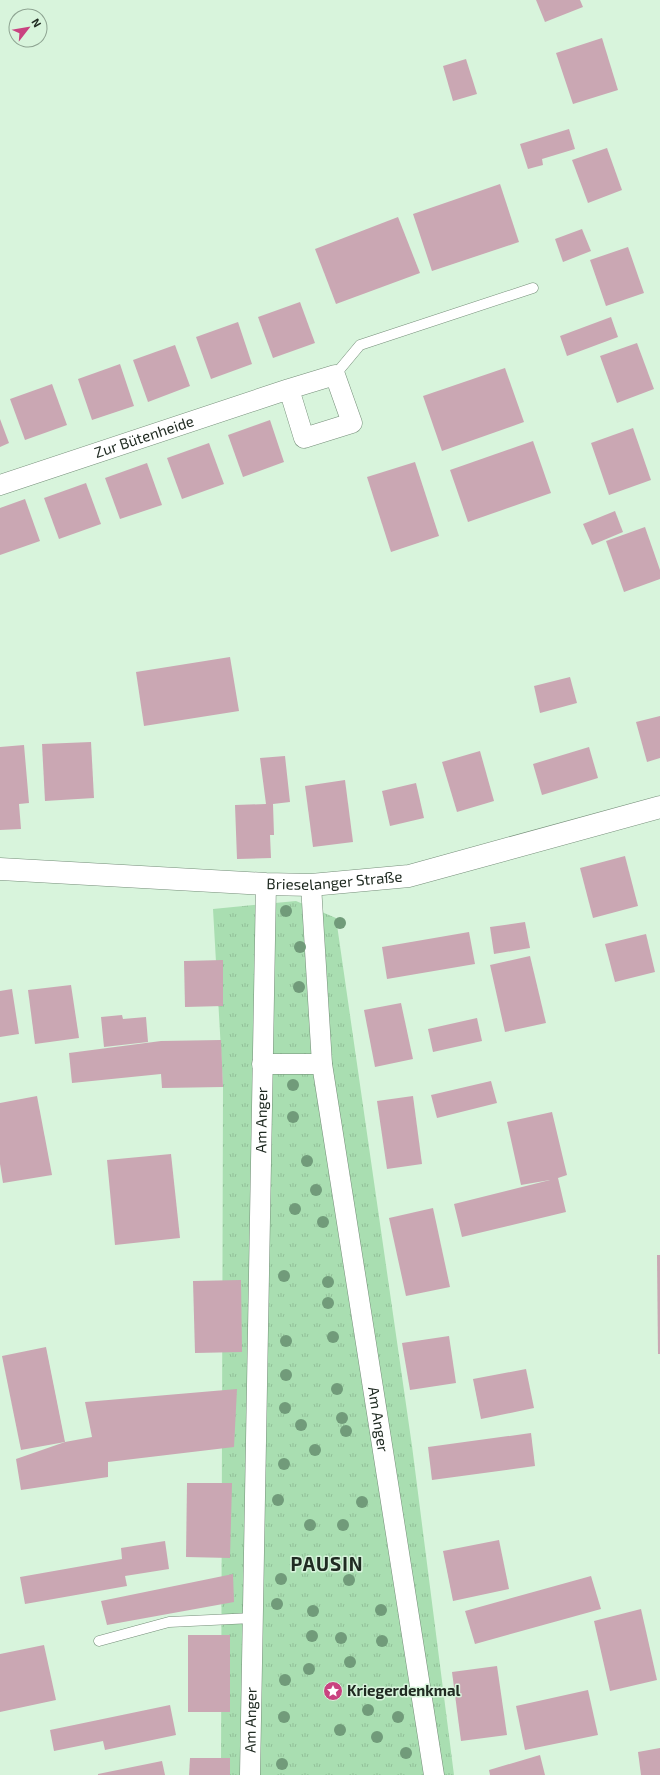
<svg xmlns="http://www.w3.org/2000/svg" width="660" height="1775" viewBox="0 0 660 1775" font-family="'Exo 2',sans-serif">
<defs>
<pattern id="grass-tufts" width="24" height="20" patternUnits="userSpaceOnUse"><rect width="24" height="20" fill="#a9deb1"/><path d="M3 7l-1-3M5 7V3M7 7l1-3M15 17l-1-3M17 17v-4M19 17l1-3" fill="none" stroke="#91bf98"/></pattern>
</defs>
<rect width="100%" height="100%" fill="#d8f4dc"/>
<!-- grass -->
<path fill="url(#grass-tufts)" d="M296,901L336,918L412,1446L454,1775H221L223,1086L213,909Z"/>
<!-- building -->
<g fill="#caa7b3">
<path d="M536,0H580L583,7L545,22Z"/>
<path d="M602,38L618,90L573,104L556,53Z"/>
<path d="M466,59L477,94L453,101L443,66Z"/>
<path d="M569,129L575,149L542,159L543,165L528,169L520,144Z"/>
<path d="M607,148L622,190L588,203L572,160Z"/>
<path d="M500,184L519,242L432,271L413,214Z"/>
<path d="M398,217L420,273L336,304L315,249Z"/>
<path d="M582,229L591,251L563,262L555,239Z"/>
<path d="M628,247L644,293L606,306L590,260Z"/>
<path d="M300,302L315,343L273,358L258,317Z"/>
<path d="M611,317L618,337L567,356L560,336Z"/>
<path d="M238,322L252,364L211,379L196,337Z"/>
<path d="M637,343L654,389L617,403L600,356Z"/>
<path d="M175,345L190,386L148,402L133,360Z"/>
<path d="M120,364L134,406L92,420L78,379Z"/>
<path d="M505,368L524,422L442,451L423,396Z"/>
<path d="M52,384L67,425L25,440L10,399Z"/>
<path d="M0,419L9,443L0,447Z"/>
<path d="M270,420L284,462L243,477L228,435Z"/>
<path d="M633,428L651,480L609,495L591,443Z"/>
<path d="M533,441L551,493L468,522L450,470Z"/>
<path d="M209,443L224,484L182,499L167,458Z"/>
<path d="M415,462L439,536L391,552L367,477Z"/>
<path d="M147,463L162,505L120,519L105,478Z"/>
<path d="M86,483L101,524L59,539L44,498Z"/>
<path d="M25,499L40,541L0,555V508Z"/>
<path d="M615,511L623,532L592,545L583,524Z"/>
<path d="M645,527L660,570V579L624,592L606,541Z"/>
<path d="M230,657L239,711L144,726L136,672Z"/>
<path d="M570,677L577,703L540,713L534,686Z"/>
<path d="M660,716V758L647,762L636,722Z"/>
<path d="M91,742L94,798L45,801L42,744Z"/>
<path d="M24,745L29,803L19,804L21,829L0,830V747Z"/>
<path d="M589,747L598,778L542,795L533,764Z"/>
<path d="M480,751L494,801L457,812L442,762Z"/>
<path d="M285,756L290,802L273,804L274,835H270L271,858L237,859L235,805L266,804L260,758Z"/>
<path d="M345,780L353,842L313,847L305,786Z"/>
<path d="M416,783L424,818L390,826L382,791Z"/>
<path d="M625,856L638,906L593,918L580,868Z"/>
<path d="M525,922L530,948L494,954L490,927Z"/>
<path d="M469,932L475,964L387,979L382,947Z"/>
<path d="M646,934L655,972L615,982L605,944Z"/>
<path d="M530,956L546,1023L505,1032L490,965Z"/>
<path d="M223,960V1006L185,1007L184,961Z"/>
<path d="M71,985L79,1038L35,1044L28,990Z"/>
<path d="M12,989L19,1034L0,1037V991Z"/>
<path d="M401,1003L413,1059L375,1067L364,1010Z"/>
<path d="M122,1015L123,1019L146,1017L148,1042L104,1047L101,1017Z"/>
<path d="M477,1018L482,1041L433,1052L428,1029Z"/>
<path d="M221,1040L223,1087L162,1088L161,1074L72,1083L69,1053L161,1041Z"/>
<path d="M491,1081L497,1103L437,1118L431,1095Z"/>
<path d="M37,1096L52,1175L3,1183L0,1164V1103Z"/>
<path d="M413,1096L422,1164L387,1169L377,1101Z"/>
<path d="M552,1112L567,1175L558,1178L566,1212L462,1237L454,1204L550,1180L521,1185L507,1122Z"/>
<path d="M171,1154L180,1238L115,1245L107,1160Z"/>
<path d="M433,1208L450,1287L406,1296L389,1218Z"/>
<path d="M657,1255H660V1354H658Z"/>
<path d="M241,1280L242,1352L195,1353L193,1281Z"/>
<path d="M449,1336L456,1383L410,1390L402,1343Z"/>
<path d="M46,1347L65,1442L21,1450L2,1356Z"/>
<path d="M526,1369L534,1408L481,1419L473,1379Z"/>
<path d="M237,1389L234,1447L108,1462V1477L21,1490L16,1459L65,1442L92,1437L85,1402Z"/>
<path d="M531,1433L535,1466L432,1480L428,1447Z"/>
<path d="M187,1483H232L230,1558L186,1557Z"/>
<path d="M499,1540L509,1589L453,1601L443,1551Z"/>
<path d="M165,1541L169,1569L125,1576L127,1586L25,1604L20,1577L122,1559L121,1548Z"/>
<path d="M233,1574L234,1602L107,1625L101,1601Z"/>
<path d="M591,1576L601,1609L475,1644L465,1611Z"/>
<path d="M641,1609L657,1680L610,1691L594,1621Z"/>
<rect x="188" y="1635" width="42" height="77"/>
<path d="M44,1645L56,1700L0,1712V1654Z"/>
<path d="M497,1666L507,1735L461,1741L452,1672Z"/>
<path d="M588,1690L598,1735L525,1750L516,1706Z"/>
<path d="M170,1705L176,1735L105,1750L103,1741L54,1751L50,1730Z"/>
<path d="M660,1748V1775H641L638,1752Z"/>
<path d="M540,1755L545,1775H490L489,1770Z"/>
<path d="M190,1758H230V1775H189Z"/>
<path d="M162,1761L165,1775H98V1774Z"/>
</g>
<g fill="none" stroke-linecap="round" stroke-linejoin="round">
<!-- lane casing -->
<g stroke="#758e79" stroke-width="11">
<g id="lane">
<path d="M335,375L360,345L533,288"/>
<path d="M99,1641L169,1622L253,1618"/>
</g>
</g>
<!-- street casing -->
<g stroke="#758e79" stroke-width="21">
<g id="street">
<path id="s1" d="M0,485L289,389L335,375L352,423L304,438L289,389"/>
<path id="s2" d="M311,885L322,1064L434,1775"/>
<path d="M262,1064H322"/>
<path id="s3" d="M250,1775L266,884"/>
</g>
</g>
<!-- secondary casing -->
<g stroke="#758e79" stroke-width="23">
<g id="secondary">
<path id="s4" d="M0,869L266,884L311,885L409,876L660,807"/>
</g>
</g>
<!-- lane -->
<use href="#lane" stroke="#fff" stroke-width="10"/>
<!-- street -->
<use href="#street" stroke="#fff" stroke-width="20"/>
<!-- secondary -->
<use href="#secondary" stroke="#fff" stroke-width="22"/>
</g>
<!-- trees -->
<g fill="#719b7a">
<circle cx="286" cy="911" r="6"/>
<circle cx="340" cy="923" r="6"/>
<circle cx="300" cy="947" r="6"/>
<circle cx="299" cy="987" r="6"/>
<circle cx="293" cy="1085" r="6"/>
<circle cx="293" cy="1117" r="6"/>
<circle cx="307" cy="1161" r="6"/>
<circle cx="316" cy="1190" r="6"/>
<circle cx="295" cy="1209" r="6"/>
<circle cx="323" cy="1222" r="6"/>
<circle cx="284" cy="1276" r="6"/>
<circle cx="328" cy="1282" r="6"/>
<circle cx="328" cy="1303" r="6"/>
<circle cx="333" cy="1337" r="6"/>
<circle cx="286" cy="1341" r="6"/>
<circle cx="286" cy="1375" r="6"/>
<circle cx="337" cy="1389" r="6"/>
<circle cx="285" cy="1408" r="6"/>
<circle cx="342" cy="1418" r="6"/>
<circle cx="301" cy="1425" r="6"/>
<circle cx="346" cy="1431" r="6"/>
<circle cx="315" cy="1450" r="6"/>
<circle cx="284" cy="1464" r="6"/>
<circle cx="278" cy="1500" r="6"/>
<circle cx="362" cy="1502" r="6"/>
<circle cx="310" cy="1525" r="6"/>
<circle cx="343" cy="1525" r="6"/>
<circle cx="281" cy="1579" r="6"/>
<circle cx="349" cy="1580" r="6"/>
<circle cx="277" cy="1604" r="6"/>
<circle cx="381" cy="1610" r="6"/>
<circle cx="313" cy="1611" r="6"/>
<circle cx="312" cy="1636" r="6"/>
<circle cx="341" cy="1638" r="6"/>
<circle cx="382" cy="1641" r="6"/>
<circle cx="350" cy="1662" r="6"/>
<circle cx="309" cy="1669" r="6"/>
<circle cx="285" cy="1680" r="6"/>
<circle cx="368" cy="1710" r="6"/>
<circle cx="284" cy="1717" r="6"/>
<circle cx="398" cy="1717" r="6"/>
<circle cx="340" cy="1730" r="6"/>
<circle cx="377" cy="1737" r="6"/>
<circle cx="406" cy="1753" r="6"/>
<circle cx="282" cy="1764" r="6"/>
</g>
<!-- icons -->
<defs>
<g id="sight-disc" transform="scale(1)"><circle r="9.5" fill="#c94280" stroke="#d8f4dc"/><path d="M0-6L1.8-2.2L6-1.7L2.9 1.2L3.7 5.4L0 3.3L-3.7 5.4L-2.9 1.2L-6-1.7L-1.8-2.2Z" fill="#fff"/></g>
</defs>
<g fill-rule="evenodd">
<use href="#sight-disc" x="333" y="1691"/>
</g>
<g text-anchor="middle" stroke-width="3" stroke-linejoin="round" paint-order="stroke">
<!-- street labels -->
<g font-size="15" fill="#202b22" stroke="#d8f4dc">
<text dy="5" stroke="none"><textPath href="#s1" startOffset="152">Zur Bütenheide</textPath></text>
<text dy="5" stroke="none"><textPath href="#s4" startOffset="335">Brieselanger Straße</textPath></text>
<text dy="5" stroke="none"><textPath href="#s3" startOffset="655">Am Anger</textPath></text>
<text dy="5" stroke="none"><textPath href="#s2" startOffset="539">Am Anger</textPath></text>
<text dy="5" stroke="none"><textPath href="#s3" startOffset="55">Am Anger</textPath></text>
</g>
<!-- poi labels -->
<g font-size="15" font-weight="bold" fill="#202b22" stroke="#d8f4dc" text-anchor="start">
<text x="347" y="1696">Kriegerdenkmal</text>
</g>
<!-- district labels -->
<g font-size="19" font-weight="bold" letter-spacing="1" fill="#202b22" stroke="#d8f4dc">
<text x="327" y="1571">PAUSIN</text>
</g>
</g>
<!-- north arrow -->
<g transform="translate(28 28) rotate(59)"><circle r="19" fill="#d8f4dc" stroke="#8ea492"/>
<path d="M0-3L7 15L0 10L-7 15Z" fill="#c94280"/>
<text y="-6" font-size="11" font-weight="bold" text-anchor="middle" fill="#202b22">N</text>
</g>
</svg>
